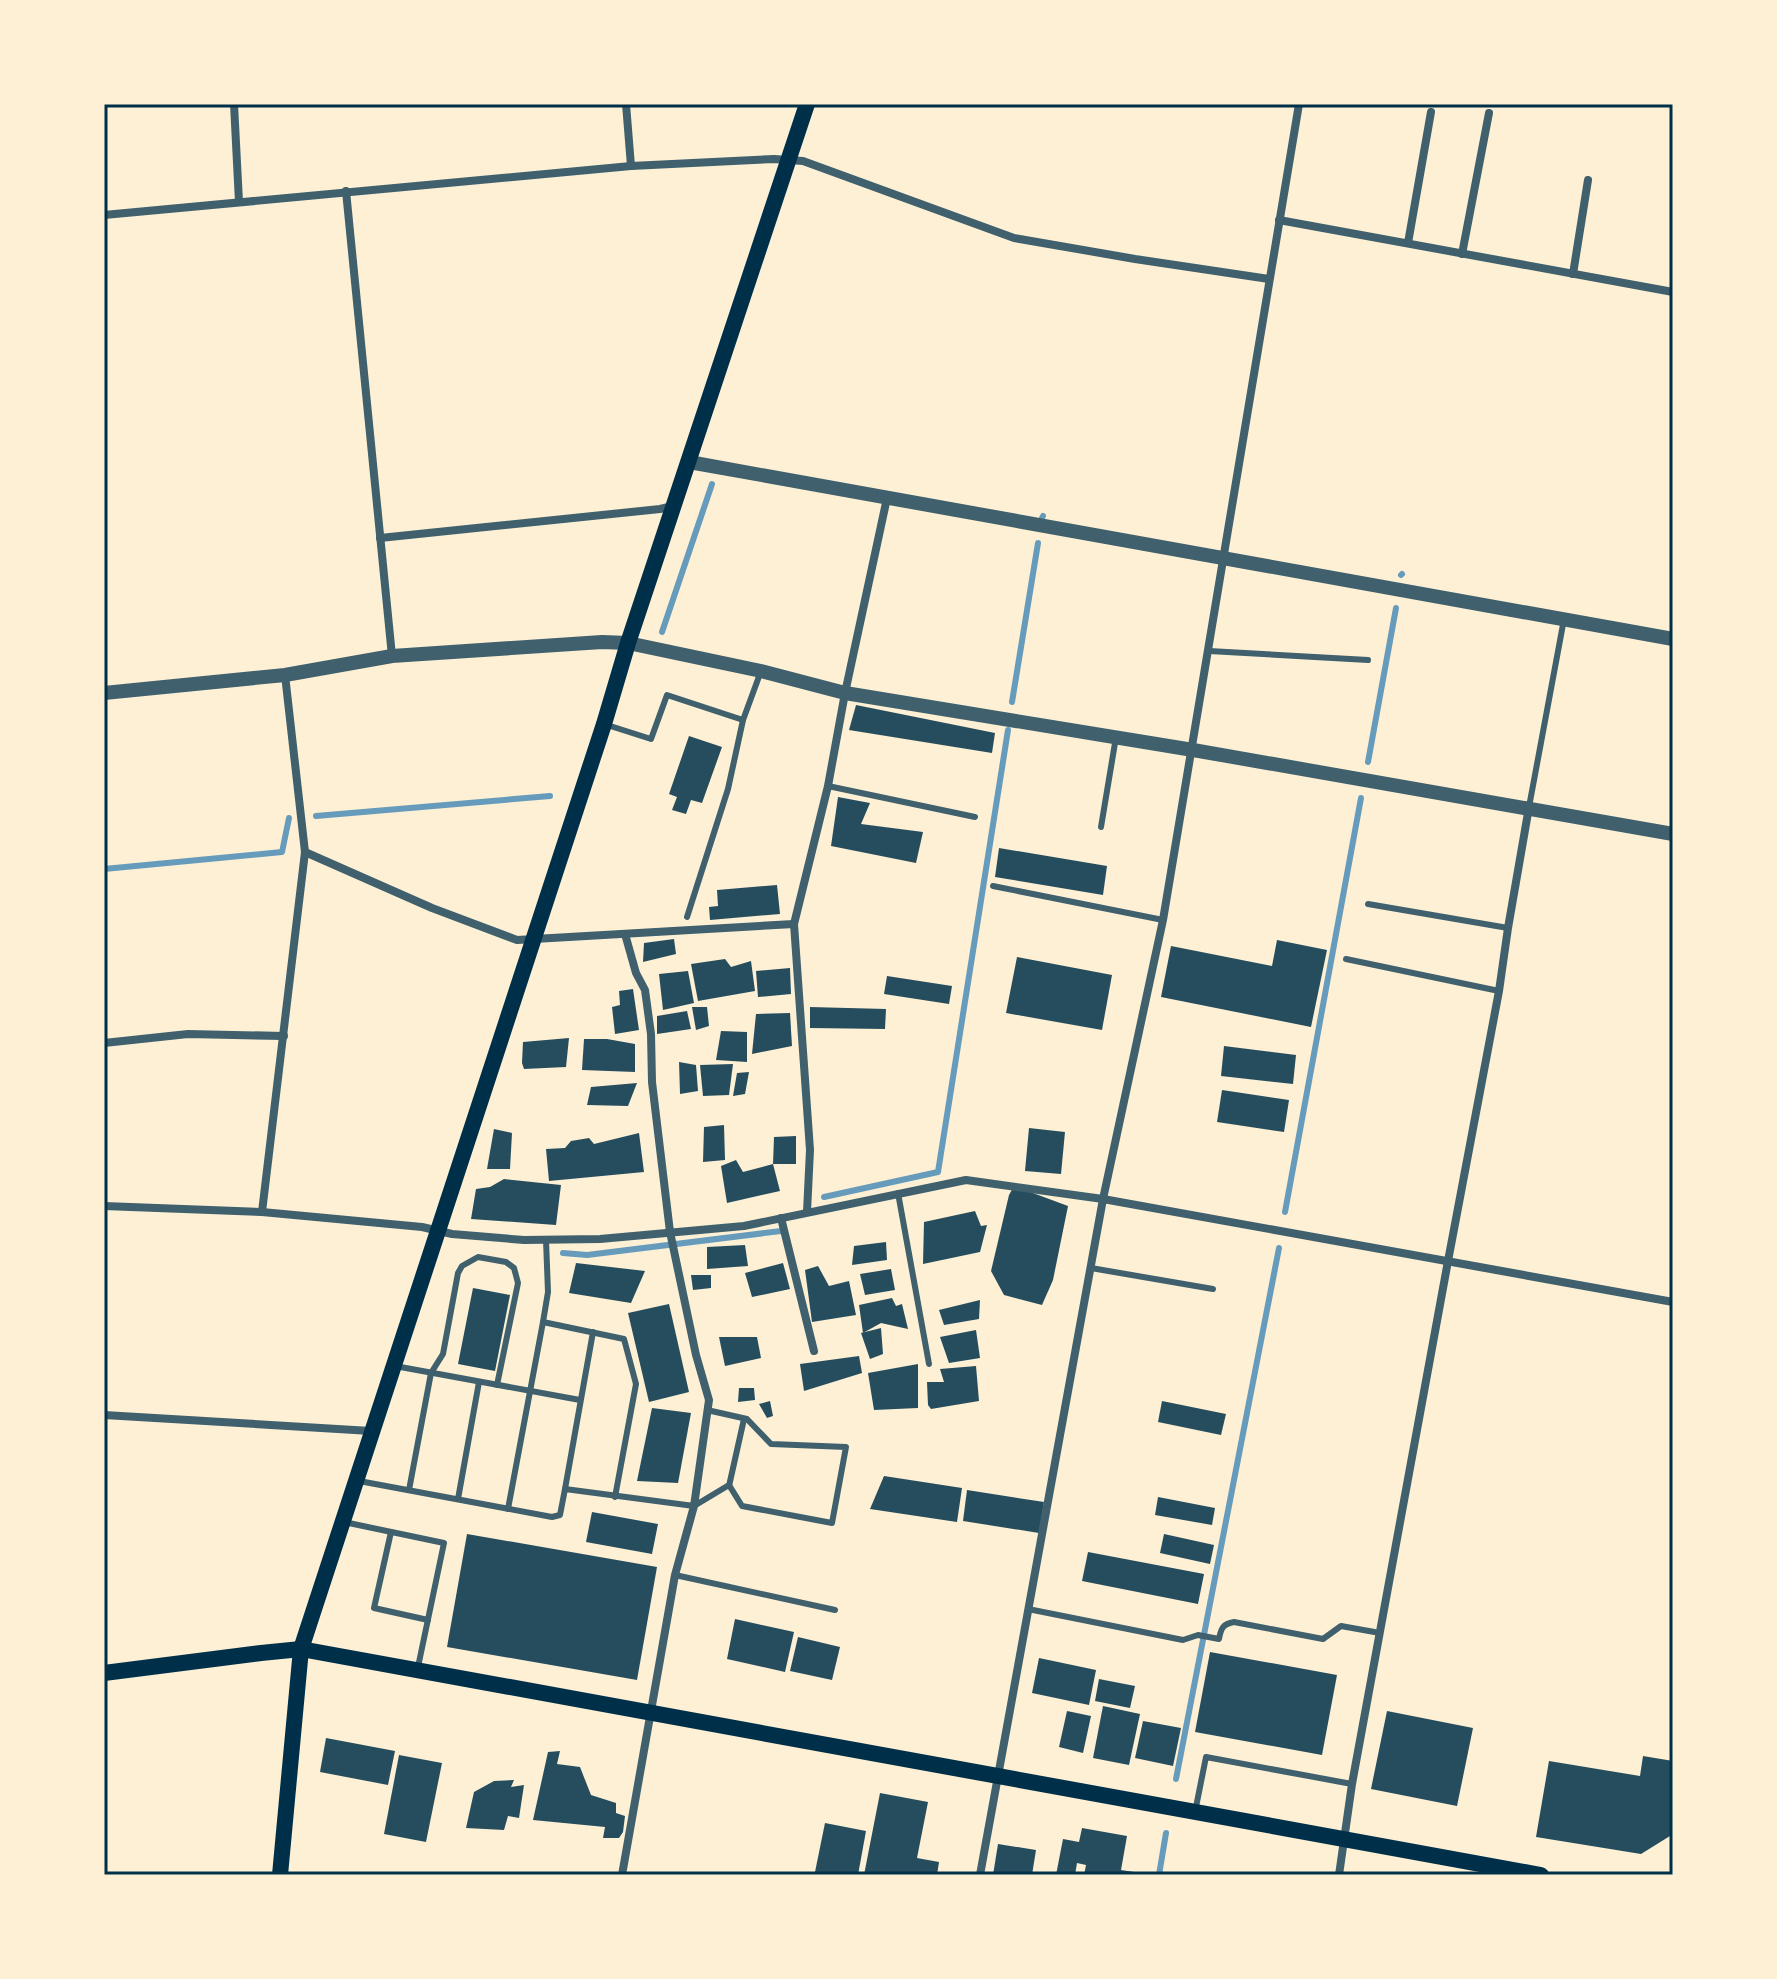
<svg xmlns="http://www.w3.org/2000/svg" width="1777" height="1979" viewBox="0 0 1777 1979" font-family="'DejaVu Sans',sans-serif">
<rect width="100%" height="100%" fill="#fdf0d5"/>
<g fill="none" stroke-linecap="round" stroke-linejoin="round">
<!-- stream -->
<g stroke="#669bbc" stroke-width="6">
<path d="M1042,518L1043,516"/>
<path d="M1401,575L1402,574"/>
<path d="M662,632L712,484"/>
<path d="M1012,702L1038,543"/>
<path d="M1368,762L1396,608"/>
<path d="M316,816L550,796"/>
<path d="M104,869L282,852L289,818"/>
<path d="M824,1197L938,1172L1008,730"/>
<path d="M1285,1212L1361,798"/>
<path d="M563,1253L587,1255L781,1231"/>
<path d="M1176,1779L1279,1248"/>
<path d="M1159,1875L1166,1833"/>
</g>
</g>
<!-- building -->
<g fill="#264d5e">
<path d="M856,705L995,733L992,753L849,730Z"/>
<path d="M689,736L722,747L702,803L691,800L686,814L672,810L677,797L669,794Z"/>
<path d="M838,797L870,803L861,824L923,832L916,863L831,846Z"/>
<path d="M999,848L1107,866L1103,895L995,877Z"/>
<path d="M777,885L780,914L710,920L709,907L718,906L717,890Z"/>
<path d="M674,939L676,954L643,962L644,943Z"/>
<path d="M1277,940L1327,950L1311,1027L1161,997L1171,946L1272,966Z"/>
<path d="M1017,957L1112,975L1102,1030L1006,1013Z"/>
<path d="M725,959L731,967L751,961L755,991L698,1001L691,964Z"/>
<path d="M790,968L791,994L758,997L756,971Z"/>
<path d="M688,971L694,1003L663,1010L659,974Z"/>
<path d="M887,976L952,986L949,1004L884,994Z"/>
<path d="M633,989L639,1030L615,1034L612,1007L620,1005L619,991Z"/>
<path d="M692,1007H707L709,1026L696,1030Z"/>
<path d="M810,1007L886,1009L885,1029L810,1028Z"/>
<path d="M687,1011L691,1029L657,1034V1016Z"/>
<path d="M790,1013L792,1046L752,1054L756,1014Z"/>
<path d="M721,1031L747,1032V1062L716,1060Z"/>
<path d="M569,1038L566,1067L524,1069L522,1063L523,1042Z"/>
<path d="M584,1039H607L635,1044V1072L582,1070Z"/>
<path d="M1224,1046L1296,1055L1293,1084L1221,1076Z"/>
<path d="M679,1062L696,1065L698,1091L680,1094Z"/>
<path d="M733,1064L729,1095L703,1096L700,1065Z"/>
<path d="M749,1072L745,1094L733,1096L737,1073Z"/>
<path d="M637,1083L628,1106L587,1105L591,1087Z"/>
<path d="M1222,1090L1289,1100L1284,1132L1217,1122Z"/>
<path d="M724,1125L725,1160L703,1162L704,1127Z"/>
<path d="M1029,1128L1065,1132L1061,1174L1025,1171Z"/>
<path d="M494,1129L512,1133L510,1169H487Z"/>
<path d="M639,1133L644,1172L549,1181L546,1149L565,1148L571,1141L589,1138L594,1144Z"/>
<path d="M796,1136V1164H773L774,1137Z"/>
<path d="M736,1160L743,1172L773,1164L780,1191L727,1203L721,1166Z"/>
<path d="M504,1179L561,1185L556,1225L471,1219L476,1189L490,1187Z"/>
<path d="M1014,1186L1068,1206L1053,1280L1042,1305L1004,1295L991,1271L1009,1195Z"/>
<path d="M975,1211L981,1226L987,1225L980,1252L923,1264L924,1222Z"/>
<path d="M886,1242L887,1260L852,1265L854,1246Z"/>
<path d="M745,1245L748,1266L707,1269V1247Z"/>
<path d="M576,1263L645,1271L631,1303L569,1293Z"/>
<path d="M783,1263L790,1289L752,1297L745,1273Z"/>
<path d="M818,1266L829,1286L849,1281L856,1315L812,1322L805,1270Z"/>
<path d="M891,1269L895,1290L865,1295L860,1274Z"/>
<path d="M691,1275H711V1288L693,1290Z"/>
<path d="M473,1288L510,1295L495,1371L458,1364Z"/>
<path d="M892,1298L896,1306L902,1304L908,1329L881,1323L863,1333L859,1305Z"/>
<path d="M980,1300L979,1319L944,1325L939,1310Z"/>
<path d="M669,1304L689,1392L649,1402L628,1313Z"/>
<path d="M881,1328L883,1354L870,1359L861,1333Z"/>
<path d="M976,1330L980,1358L949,1363L940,1337Z"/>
<path d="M719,1337H757L761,1358L725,1366Z"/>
<path d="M859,1356L862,1373L804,1391L800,1364Z"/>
<path d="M918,1364V1408L874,1410L868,1373Z"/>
<path d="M976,1366L979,1401L931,1409L928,1405L927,1382H944L940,1369Z"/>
<path d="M739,1388H754L755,1400L738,1402Z"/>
<path d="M770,1401L773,1416L767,1418L759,1404Z"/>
<path d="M1162,1401L1226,1414L1221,1435L1158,1422Z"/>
<path d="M652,1408L691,1413L678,1483L637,1481Z"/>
<path d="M884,1476L962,1488L957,1522L870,1509Z"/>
<path d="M967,1490L1044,1502L1039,1533L963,1521Z"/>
<path d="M1158,1497L1215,1508L1212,1525L1155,1515Z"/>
<path d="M592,1512L658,1524L652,1554L586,1542Z"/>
<path d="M467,1534L657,1567L637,1680L447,1647Z"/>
<path d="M1164,1534L1214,1545L1210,1564L1160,1553Z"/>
<path d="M1088,1552L1204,1574L1198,1604L1082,1581Z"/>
<path d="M735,1619L794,1632L785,1672L727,1659Z"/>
<path d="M798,1637L840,1647L832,1680L790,1671Z"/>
<path d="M1210,1652L1337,1675L1322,1755L1195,1732Z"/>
<path d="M1039,1658L1096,1670L1089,1705L1032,1693Z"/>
<path d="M1099,1679L1135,1686L1130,1708L1095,1701Z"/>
<path d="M1103,1706L1140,1714L1129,1765L1093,1758Z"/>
<path d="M1067,1711L1091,1716L1083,1753L1059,1747Z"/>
<path d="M1387,1711L1473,1728L1457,1806L1371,1789Z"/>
<path d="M1143,1721L1181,1728L1173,1766L1135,1758Z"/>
<path d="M326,1738L395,1751L388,1785L320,1772Z"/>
<path d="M560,1751L557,1764L580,1767L591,1795L616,1803V1813L625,1816L623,1832L619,1838H603L605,1827L533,1820L548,1752Z"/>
<path d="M399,1755L442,1763L426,1842L384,1834Z"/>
<path d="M1643,1756L1673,1761V1819L1670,1836L1641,1854L1536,1837L1549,1761L1640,1776Z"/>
<path d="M514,1780L511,1787L524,1785L519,1818L508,1816L504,1830L466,1828L474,1792L494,1781Z"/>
<path d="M880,1793L928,1802L917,1858L939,1862L937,1875H864Z"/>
<path d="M825,1823L866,1831L858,1875H832L815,1872Z"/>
<path d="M1082,1828L1127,1836L1121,1870L1141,1873L1140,1875H1084L1086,1865L1077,1863L1075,1875H1056L1063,1839L1079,1842Z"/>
<path d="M998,1844L1036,1850L1032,1875H993Z"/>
</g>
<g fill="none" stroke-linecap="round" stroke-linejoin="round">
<!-- service -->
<g stroke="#3f606c" stroke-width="6">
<path d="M1209,651L1368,660"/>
<path d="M604,724L651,739L667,695L743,720L761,671"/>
<path d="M828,786L975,817"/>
<path d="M1529,807L1564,619"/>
<path d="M1101,827L1116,737"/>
<path d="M993,886L1163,920"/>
<path d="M1368,904L1508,928"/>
<path d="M687,917L728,789L743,720"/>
<path d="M1346,959L1499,991"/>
<path d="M898,1193L929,1364"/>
<path d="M546,1240L548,1292L543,1322L624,1339L636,1384L615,1497"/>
<path d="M1091,1268L1213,1289"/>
<path d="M395,1366L580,1400"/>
<path d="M359,1481L552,1517L560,1515L565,1489L694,1506L729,1485L742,1506L832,1523L846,1447L771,1444L747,1419L707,1410"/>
<path d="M729,1486L744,1419"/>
<path d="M565,1489L593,1332"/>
<path d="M409,1490L431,1373L443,1354L458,1273L462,1266L478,1257L506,1262L514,1268L518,1283L497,1385"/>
<path d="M458,1499L479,1382"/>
<path d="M508,1509L543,1322"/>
<path d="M344,1522L444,1543L418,1667"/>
<path d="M391,1532L374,1608L428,1620"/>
<path d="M675,1575L835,1610"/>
<path d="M1028,1609L1183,1640L1198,1635L1219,1639C1221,1628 1223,1624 1234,1622L1323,1639L1341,1626L1380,1633"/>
<path d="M1195,1812L1206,1757L1352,1784"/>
</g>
<!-- minor -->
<g stroke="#3f606c" stroke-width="8">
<path d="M234,104L239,202"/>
<path d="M626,104L631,166"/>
<path d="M346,191L392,656"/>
<path d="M104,215L631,166L774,159L803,161L1014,238L1135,259L1269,279"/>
<path d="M1279,220L1673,292"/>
<path d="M1408,243L1431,112"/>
<path d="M1462,254L1489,113"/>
<path d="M1573,274L1588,180"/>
<path d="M380,538L660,509L673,506"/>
<path d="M305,852L432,908L517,940L794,924"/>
<path d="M104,1043L188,1034L284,1036"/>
<path d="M104,1206L262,1212L422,1227L452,1234L524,1240L600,1239L744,1226L966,1180L1103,1199L1673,1302"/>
<path d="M262,1212L305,852L285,675"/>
<path d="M807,1212L810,1150L794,924L828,786L845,693L887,498"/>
<path d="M781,1218L814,1351"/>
<path d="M104,1415L371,1431"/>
<path d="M622,1875L675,1575L694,1506L709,1400L696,1355L670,1232L652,1082L651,1034L645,990L636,973L625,934"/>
<path d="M980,1875L1103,1199L1163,920L1299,104"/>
<path d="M1339,1875L1352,1784L1448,1261L1499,991L1508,928L1529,807"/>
</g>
<!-- tertiary -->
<g stroke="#3f606c" stroke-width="14">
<path d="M689,462L1673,639"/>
<path d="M104,693L285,675L392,656L602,642L628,643L761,671L845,693L1193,750L1673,834"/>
</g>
<!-- secondary -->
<g stroke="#003049" stroke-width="16">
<path d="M104,1673L261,1653L301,1649L1541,1875"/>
<path d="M280,1875L301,1649L604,724L628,643L807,104"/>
</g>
</g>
<!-- border -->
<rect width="1777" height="1979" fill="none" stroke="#fdf0d5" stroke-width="212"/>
<rect x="106" y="106" width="1565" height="1767" fill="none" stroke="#003049" stroke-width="3"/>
</svg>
